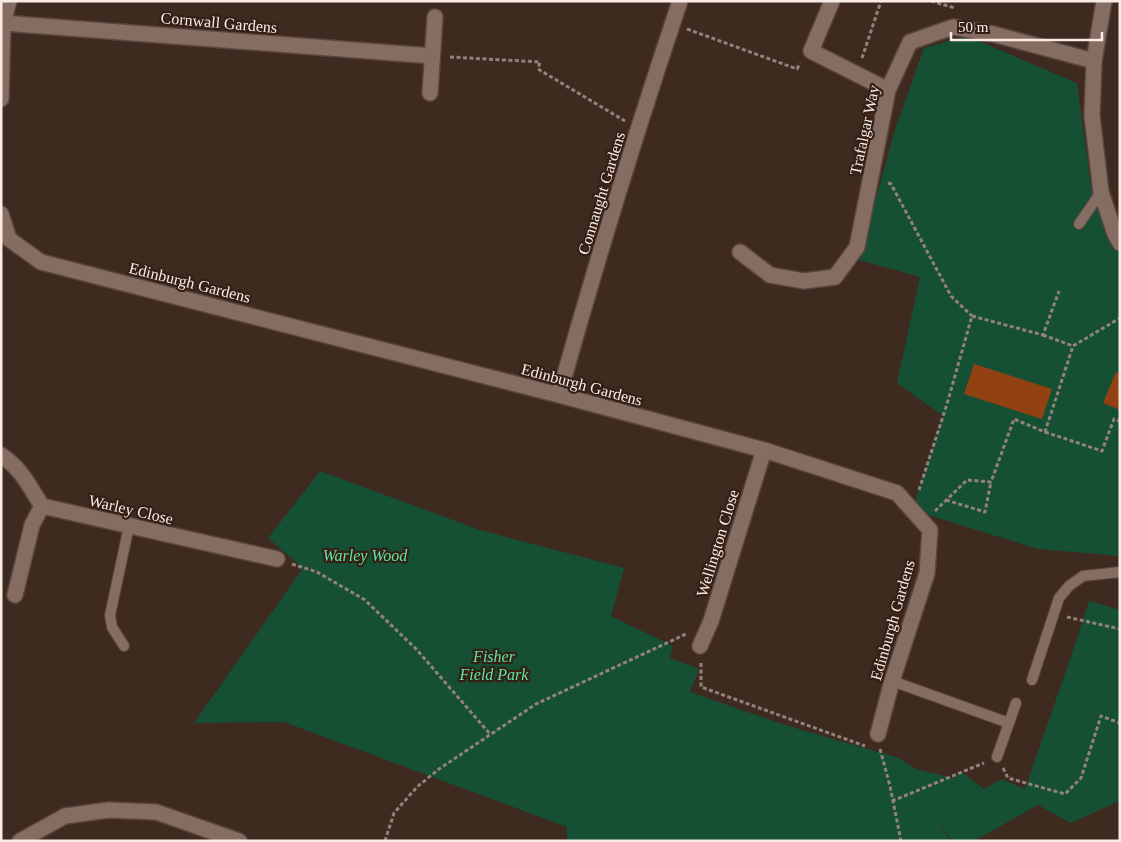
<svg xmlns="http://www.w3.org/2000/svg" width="1121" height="842" viewBox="0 0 1121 842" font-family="Georgia,serif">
<rect width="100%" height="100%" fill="#3f2a20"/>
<!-- green -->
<g fill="#154f34">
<path d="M967,36L1077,83L1091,187L1120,245V556L1038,549L912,510L943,416L897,383L920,277L859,260L895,130L924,48Z"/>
<path d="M320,471L480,530L624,568L611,616L673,646L670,658L699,669L690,692L785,725L899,758L916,769L953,778L961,772L984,789L1001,779L1025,789C1046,727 1069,665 1089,601L1120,610V797L1117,802L1071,823L1038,805L974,841H953L937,820L951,841H567V827L284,722L194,723L303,568L268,538Z"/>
</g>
<!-- building -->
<g fill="#924212">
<path d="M974,364L1052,389L1042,419L964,394Z"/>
<path d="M1116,372L1120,373V410L1103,403Z"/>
</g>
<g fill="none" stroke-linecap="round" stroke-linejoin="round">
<!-- lane casing -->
<g stroke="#58463e" stroke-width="12">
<g id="lane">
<path d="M1079,224L1101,192"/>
<path d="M124,646L112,627L110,615L129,526"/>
<path d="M1032,680L1059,598L1069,586L1083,576L1120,572"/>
<path d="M892,681L1009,723"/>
<path d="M997,757L1016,703"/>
</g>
</g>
<!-- street casing -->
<g stroke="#58463e" stroke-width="18">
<g id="street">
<path d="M832,1L811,51L888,90"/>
<path d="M3,23L432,56"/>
<path d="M430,93L435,17"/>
<path d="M1,99L3,23L9,1"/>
<path d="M1,214L9,239L41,262L559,395L764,450L897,493L930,530L927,573L892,681L878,734"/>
<path d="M740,252L770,275L804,281L835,277L857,247L888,90L910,42L953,27L993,34L1094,61"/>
<path d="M559,395C596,263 636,132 680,1"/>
<path d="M1,455C22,469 29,486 42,506L277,559"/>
<path d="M15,595L32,525L42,506"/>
<path d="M700,646L711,621L764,450"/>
<path d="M20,841L65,816L109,810L156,812L239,841"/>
</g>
</g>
<!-- secondary casing -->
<g stroke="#58463e" stroke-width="18">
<path id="secondary" d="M1104,1L1094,61L1092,116L1101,192L1115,234L1120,243"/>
</g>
<!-- path -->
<g stroke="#94827a" stroke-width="3" stroke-dasharray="4 2.5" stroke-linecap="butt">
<path d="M931,1L955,8"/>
<path d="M687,29L797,69L800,63"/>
<path d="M450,57L540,62L538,69L625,121"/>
<path d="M862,58L881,1"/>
<path d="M888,183L891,184L951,296L972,316"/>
<path d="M1043,335L1073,346"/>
<path d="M1045,432L1102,451L1114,419L1120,421"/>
<path d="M919,490L947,404L972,316L1043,335L1059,291"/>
<path d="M946,500L985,512L991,482"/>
<path d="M935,511L967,480L991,482L1014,419L1045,432L1073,346L1120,318"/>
<path d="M292,564L317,572L365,600L417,650L490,734"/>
<path d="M1067,617L1120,629"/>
<path d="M701,663V687L865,746"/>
<path d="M880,749L890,786L901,841"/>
<path d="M1003,768L1008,778L1065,794L1081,778L1101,716L1120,723"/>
<path d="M892,801L984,763"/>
<path d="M385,841L394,813L417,787L439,769L536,704L686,634"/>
</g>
<!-- lane -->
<use href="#lane" stroke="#866d61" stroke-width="10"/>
<!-- street -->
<use href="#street" stroke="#866d61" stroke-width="15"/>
<!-- secondary -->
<use href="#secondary" stroke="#866d61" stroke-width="15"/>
</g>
<g text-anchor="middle" stroke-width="4.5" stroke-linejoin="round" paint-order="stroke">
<!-- street labels -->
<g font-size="16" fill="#faebe5" stroke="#352016">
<text transform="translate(219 22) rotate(5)" y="6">Cornwall Gardens</text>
<text transform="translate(864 130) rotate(-78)" y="6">Trafalgar Way</text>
<text transform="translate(601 193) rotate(-73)" y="6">Connaught Gardens</text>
<text transform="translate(190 282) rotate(14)" y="6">Edinburgh Gardens</text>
<text transform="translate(582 384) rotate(15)" y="6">Edinburgh Gardens</text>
<text transform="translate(131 509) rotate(13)" y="6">Warley Close</text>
<text transform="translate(717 543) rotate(-73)" y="6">Wellington Close</text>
<text transform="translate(892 620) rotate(-74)" y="6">Edinburgh Gardens</text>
</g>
<!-- park labels -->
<g font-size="16" font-style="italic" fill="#5de6a5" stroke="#352016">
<text x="365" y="561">Warley Wood</text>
<text x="494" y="662">Fisher<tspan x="494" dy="18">Field Park</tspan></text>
</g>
</g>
<!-- border -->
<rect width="1121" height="842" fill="none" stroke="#faebe5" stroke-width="5"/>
<!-- scale -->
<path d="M951 32v8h151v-8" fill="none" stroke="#faebe5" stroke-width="2.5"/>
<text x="958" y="32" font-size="15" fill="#faebe5" stroke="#352016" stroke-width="4" paint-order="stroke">50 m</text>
</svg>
